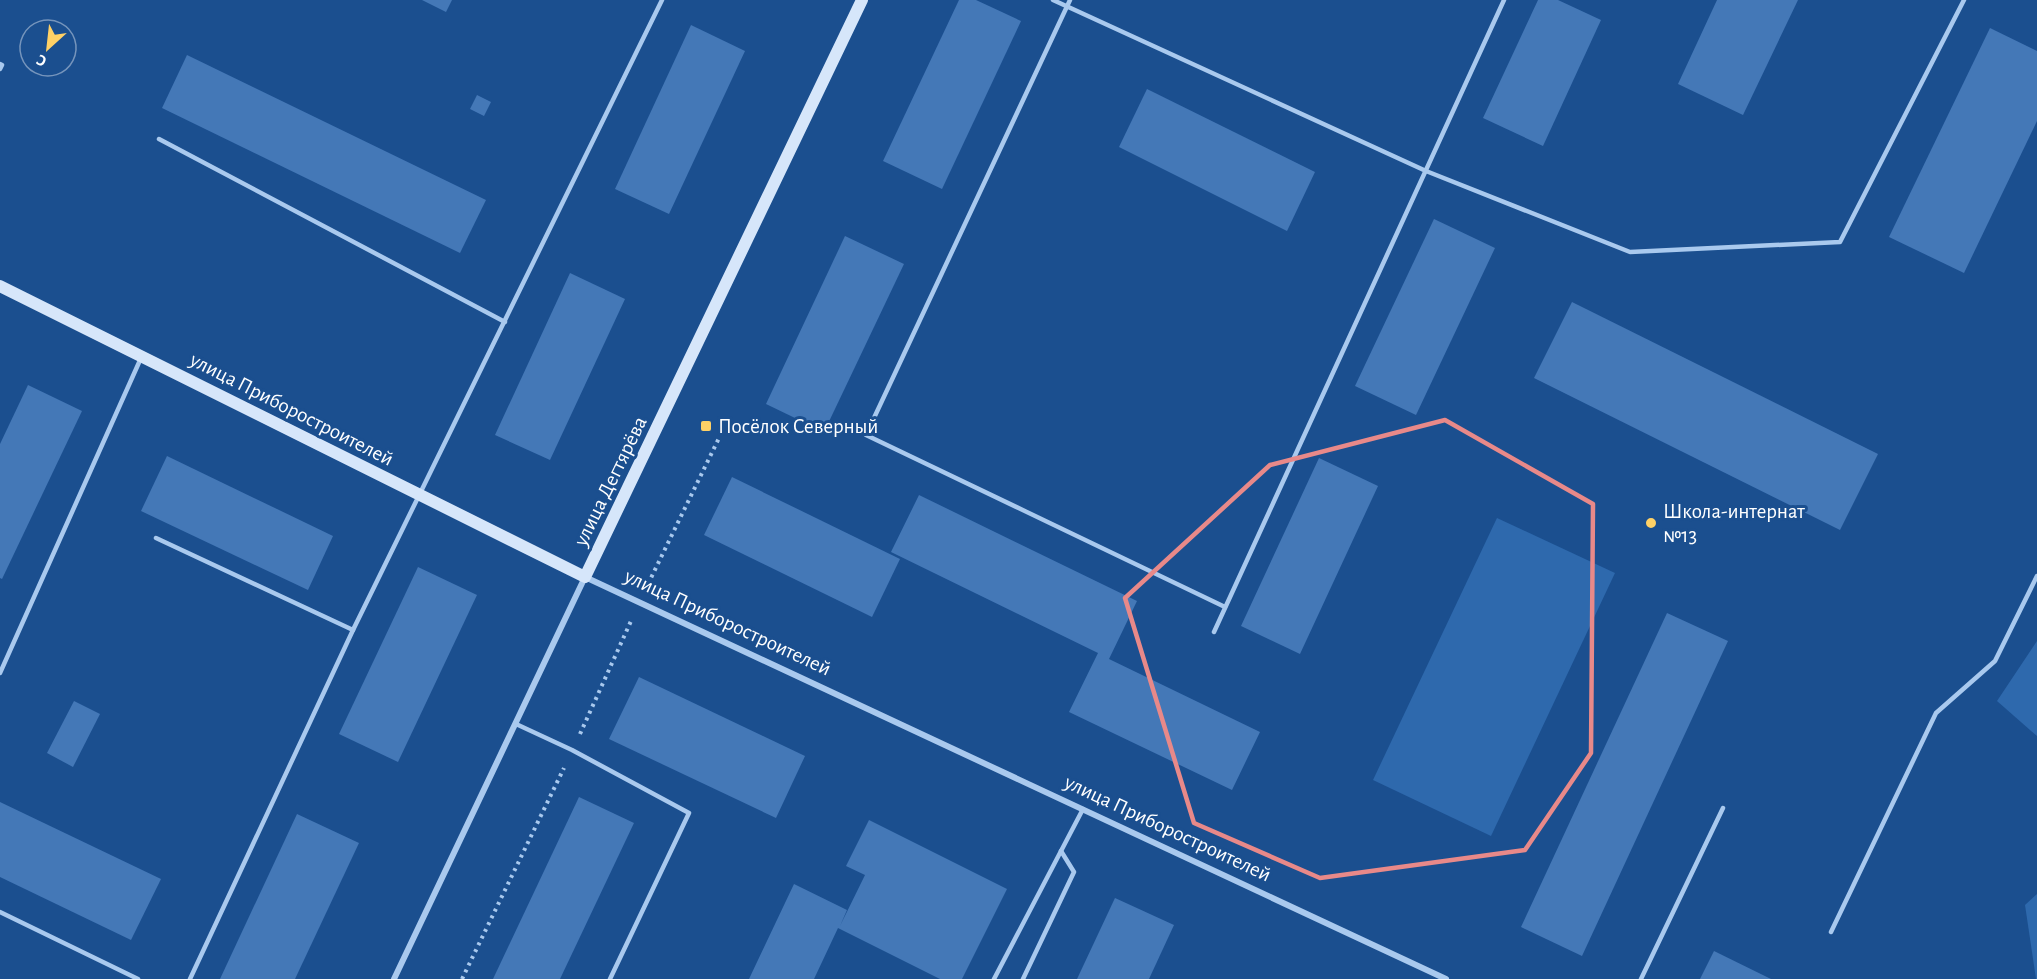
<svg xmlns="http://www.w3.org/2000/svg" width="2037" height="979" viewBox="0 0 2037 979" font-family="'Alegreya Sans',sans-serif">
<rect width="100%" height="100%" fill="#1b4f8f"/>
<!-- green -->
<g fill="#2e69ad">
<path d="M1497,518L1615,573L1491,836L1373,780Z"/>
<path d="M2037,641V736L1997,701Z"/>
<path d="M2037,894V979H2036L2025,905Z"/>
</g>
<!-- building -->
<g fill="#4478b7">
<path d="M422,0H452L446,12Z"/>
<path d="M959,0H976L1021,21L942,189L883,161Z"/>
<path d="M1538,0H1558L1601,20L1543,146L1483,118Z"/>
<path d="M1717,0H1798L1743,115L1678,84Z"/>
<path d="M691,25L745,51L669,214L615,189Z"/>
<path d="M1990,28L2037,51V121L1964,273L1889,237Z"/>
<path d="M187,55L486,200L460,253L162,108Z"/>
<path d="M1147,89L1315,172L1287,231L1119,147Z"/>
<path d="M477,95L491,102L484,116L470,109Z"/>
<path d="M1434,219L1495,248L1416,415L1355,386Z"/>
<path d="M845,236L904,264L824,432L766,404Z"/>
<path d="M570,273L625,299L550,460L495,435Z"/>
<path d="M1572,302L1878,454L1840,530L1534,378Z"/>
<path d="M28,385L82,411L2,579L0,578V444Z"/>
<path d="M167,456L333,536L308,590L141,511Z"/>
<path d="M1319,458L1378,486L1300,654L1241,626Z"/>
<path d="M732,477L900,559L872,617L704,535Z"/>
<path d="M919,495L1137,601L1109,659L1260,732L1232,790L1069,712L1098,653L891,552Z"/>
<path d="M418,567L477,595L398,762L339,734Z"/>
<path d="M1667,613L1728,641L1582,956L1521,927Z"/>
<path d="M639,677L805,756L776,818L609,739Z"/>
<path d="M74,701L100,714L73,767L47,753Z"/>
<path d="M579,797L634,823L560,979H493Z"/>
<path d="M0,802L161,879L131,940L0,877Z"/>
<path d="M297,814L359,843L295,979H220Z"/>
<path d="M869,820L1007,889L962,979H940L838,928L814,979H749L794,884L847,910L840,926L865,875L846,866Z"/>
<path d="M1115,898L1174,925L1149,979H1077Z"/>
<path d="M1714,951L1771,979H1700Z"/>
</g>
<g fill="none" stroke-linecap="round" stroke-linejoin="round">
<!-- path -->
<g stroke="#a9c9ee" stroke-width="4" stroke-dasharray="3 4.5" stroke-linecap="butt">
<path d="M648,584L720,436"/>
<path d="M580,734L631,621"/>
<path d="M462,979L564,768"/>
</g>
<!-- lane -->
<g stroke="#a9c9ee" stroke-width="4.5">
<path d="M1053,0L1426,171L1630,252L1840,242L1964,0"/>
<path d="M1070,0L866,435L1225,607"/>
<path d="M0,64L2,65L0,69"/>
<path d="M159,139L505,322"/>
<path d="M156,538L353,630"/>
<path d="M1214,632L1504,0"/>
<path d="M0,673L141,358"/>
<path d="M516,724L572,750L689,813L610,979"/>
<path d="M0,912L138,979"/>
<path d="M1831,932L1936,713L1995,661L2037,576"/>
<path d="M190,979L353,630L662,0"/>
<path d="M994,979L1083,809"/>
<path d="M1023,979L1074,872L1061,851"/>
<path d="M1641,979L1723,808"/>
</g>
<!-- street -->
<path stroke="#a9c9ee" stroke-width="6" d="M394,979L585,577L1446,979"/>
<!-- secondary -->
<path stroke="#d6e6fa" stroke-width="12" d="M0,286L585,577L862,0"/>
</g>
<!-- marked area -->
<path fill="none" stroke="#e88989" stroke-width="4.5" stroke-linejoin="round" d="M1445,420L1593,504L1591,753L1525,850L1320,878L1194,823L1125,598L1270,465Z"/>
<!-- markers -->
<g fill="#ffd166" stroke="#1b4f8f" stroke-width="2">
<rect x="700" y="420" width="12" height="12" rx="3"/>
<circle cx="1651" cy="523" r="6"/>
</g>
<g text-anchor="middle" stroke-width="6" stroke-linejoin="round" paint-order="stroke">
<!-- street labels -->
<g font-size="21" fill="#fff" stroke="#1b4f8f">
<text transform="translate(292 409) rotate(27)" y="7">улица Приборостроителей</text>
<text transform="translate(610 481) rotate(-64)" y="7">улица Дегтярёва</text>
<text transform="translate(728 622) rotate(25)" y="7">улица Приборостроителей</text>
<text transform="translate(1168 828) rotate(25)" y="7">улица Приборостроителей</text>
</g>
<!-- poi labels -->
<g font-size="21" fill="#fff" stroke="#1b4f8f" text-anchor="start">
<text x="718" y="433">Посёлок Северный</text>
<text x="1663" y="518">Школа-интернат<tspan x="1663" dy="24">№13</tspan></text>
</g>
</g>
<!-- north arrow -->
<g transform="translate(48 48) rotate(207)"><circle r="28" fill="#1b4f8f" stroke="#7695bc" stroke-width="1.5"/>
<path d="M0-4.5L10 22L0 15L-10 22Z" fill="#ffd166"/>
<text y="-9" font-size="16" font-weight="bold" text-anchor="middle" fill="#ffffff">С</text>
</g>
</svg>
